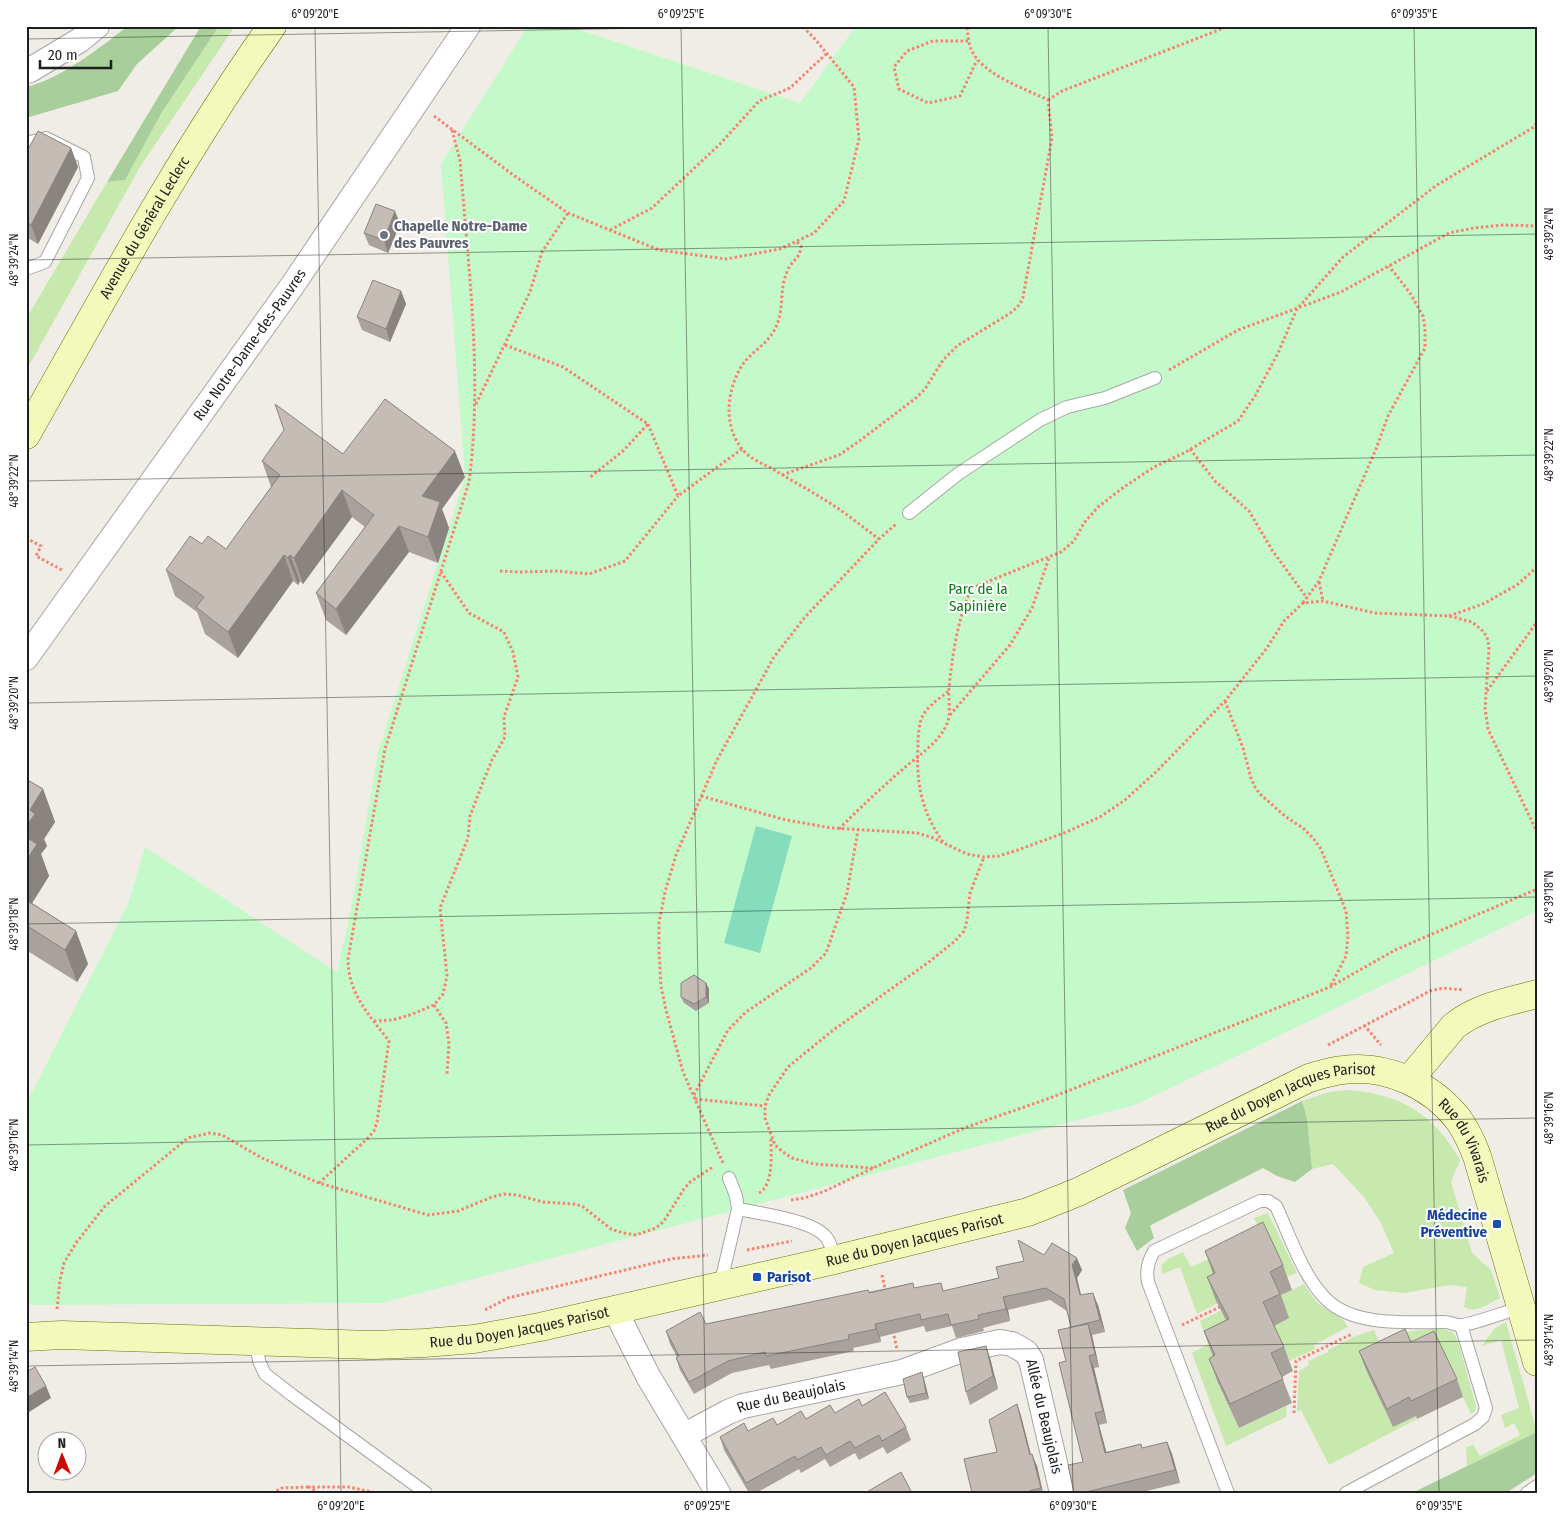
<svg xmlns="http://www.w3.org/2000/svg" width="1563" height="1519" viewBox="0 0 1563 1519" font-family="'Fira Sans Condensed',sans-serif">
<rect width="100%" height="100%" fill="#f0ede6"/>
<!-- grass -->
<g fill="#c8e9ad">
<path d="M219,26H235L140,167L26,371V319L107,182L125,180L162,112Z"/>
<path d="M1348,1090C1401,1094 1434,1114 1460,1160L1451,1182L1472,1253L1491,1270L1500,1298C1488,1304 1476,1314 1464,1307L1467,1287L1450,1285L1405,1293L1375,1290L1359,1283L1363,1267L1394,1253L1381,1223L1364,1197L1333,1164L1312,1169L1307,1118L1302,1101L1329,1092Z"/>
<path d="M1268,1213L1297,1273L1218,1303L1197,1314L1180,1267L1163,1274C1157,1261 1173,1257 1183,1252L1191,1267L1262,1234L1254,1218Z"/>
<path d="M1304,1284C1308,1290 1313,1298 1318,1303C1329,1313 1342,1314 1348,1327L1314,1345L1315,1349L1289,1361L1272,1327L1279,1296Z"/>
<path d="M1222,1310L1238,1344L1224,1380L1218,1384L1239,1428L1287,1406L1286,1417L1226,1446L1192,1353L1208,1344L1200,1321Z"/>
<path d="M1506,1322L1537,1432L1467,1466L1466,1448L1473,1444L1480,1456L1520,1435L1514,1423L1505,1428L1501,1415L1519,1408L1501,1340L1482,1346L1495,1328Z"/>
<path d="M1439,1328L1453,1332L1458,1341L1476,1406L1475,1411L1471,1414L1441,1350L1418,1360L1404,1332Z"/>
<path d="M1374,1330L1387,1360L1366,1370L1393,1426L1416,1416L1417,1419L1329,1465L1301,1410L1297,1412L1299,1371L1309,1365L1308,1361L1328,1352V1350L1353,1337Z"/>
</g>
<!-- forest -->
<g fill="#a8ce9b">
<path d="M128,26H179L137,64L118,91L26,118V87C59,80 101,47 128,26Z"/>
<path d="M201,26H219L162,112L125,180L107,182Z"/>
<path d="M1302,1101L1307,1118L1312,1169L1295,1182L1277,1176L1263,1168L1153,1224L1150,1226L1154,1238L1137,1251L1125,1228L1131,1213L1123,1190Z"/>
<path d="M1537,1432V1473L1506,1493H1412Z"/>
</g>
<!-- park -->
<path fill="#c4f9ca" d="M528,26H568L800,103L856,26H1537V911L1135,1105L382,1303L26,1305V1104L128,904L145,847L337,972L351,909L378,752L465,477L441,164Z"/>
<!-- pitch -->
<path fill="#85ddbe" d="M756,826L792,836L760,953L724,943Z"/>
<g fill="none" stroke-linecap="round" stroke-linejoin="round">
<!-- lane casing -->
<g stroke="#a6a6a6" stroke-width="14">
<g id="lane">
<path d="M26,143L46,138L84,157L88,178L45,262L26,269"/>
<path d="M909,513L958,474L1040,420L1067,407L1105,398L1155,378"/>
<path d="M738,1209C759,1213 809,1220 824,1235C831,1241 832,1251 834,1260"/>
<path d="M720,1286L738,1209L736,1196L729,1178"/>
<path d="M256,1341L259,1361L265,1374L292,1395L426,1493"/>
<path d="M1228,1493L1148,1282C1146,1270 1148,1262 1154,1251L1260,1201H1268L1276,1206C1290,1236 1303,1277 1327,1300C1355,1327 1409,1322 1444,1322C1451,1322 1457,1326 1463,1325C1483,1321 1502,1313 1522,1307"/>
<path d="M1346,1493L1475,1424L1483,1417L1486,1408L1461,1325"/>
<path d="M1527,1493L1537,1486"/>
</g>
</g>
<!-- street casing -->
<g stroke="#a6a6a6" stroke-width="26">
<g id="street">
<path d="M26,71L30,70L80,40L97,26"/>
<path id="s1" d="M26,658L292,286L468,26"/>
<path d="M617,1311L621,1322L648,1376L718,1493"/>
<path id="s2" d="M685,1435L728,1412L743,1406L902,1372L962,1350L1000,1342L1012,1344L1026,1352L1031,1360L1062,1493"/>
</g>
</g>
<!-- secondary casing -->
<g stroke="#667607" stroke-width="29">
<g id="secondary">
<path id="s3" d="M26,435C104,297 180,156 272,26"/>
<path d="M1409,1080L1454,1026C1478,1007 1507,1002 1537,994"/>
<path id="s4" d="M26,1337L61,1335L373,1345L424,1343L474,1339L540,1327L834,1260L1028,1212L1078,1192L1309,1078C1320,1075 1332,1071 1343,1070C1386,1064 1431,1085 1458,1119C1466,1130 1472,1143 1477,1156L1537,1362"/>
</g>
</g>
<!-- path -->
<g stroke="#f8826f" stroke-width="3" stroke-dasharray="2.5 2.5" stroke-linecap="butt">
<path d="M968,41H933L907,51L894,67L899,89L928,103L960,96L977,60"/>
<path d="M1048,100L1062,91L1229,26"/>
<path d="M434,116L516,177L568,213L659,250L726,259L780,249L814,233L844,201L859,139L854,87L815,39L802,26"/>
<path d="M610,230L652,208L720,144L759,101L790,88L826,54"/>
<path d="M797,242L801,246C800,260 791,260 787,272C778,293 786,313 772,334C764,346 749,354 741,367C725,394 723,433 748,455C754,460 763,464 771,468C787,478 804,487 820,497C841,509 860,525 879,539"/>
<path d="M505,345L563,367L648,424L623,451L589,478"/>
<path d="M1169,370L1238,330L1341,292L1449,233L1474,228L1504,225L1537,226"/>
<path d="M476,404L530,292L542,252L568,213"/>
<path d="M648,424L678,496L742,449"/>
<path d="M1190,449L1215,481L1249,511L1272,550L1307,598"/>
<path d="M782,475L839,455L858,442L916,398L925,389L943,360L957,346L1012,312L1020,304L1023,297L1052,138L1048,100C1024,88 982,75 971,49C968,42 968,34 967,26"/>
<path d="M26,538L41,546L36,556L62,570"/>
<path d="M500,571L520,572L558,571L589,574L625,561L678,496"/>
<path d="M1319,582L1323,601"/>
<path d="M1303,603L1319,581L1376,449L1388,416L1425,348V328L1423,316L1410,293L1389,266"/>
<path d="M1449,616L1483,604L1517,585L1537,567"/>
<path d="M1487,691L1537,622"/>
<path d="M1225,701L1243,748L1251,778L1255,787L1260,794L1286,817L1303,828L1313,838L1321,849L1346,911L1348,936L1346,956L1330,987"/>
<path d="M950,715L1010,645L1032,608L1049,558"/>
<path d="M701,796L782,819L831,828L917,833L931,837L967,854L984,857L999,856L1018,850L1064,833L1100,817L1125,800L1157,771L1225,701L1267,648L1284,621L1303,603L1323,601L1375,613L1449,616L1472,622L1484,632L1488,640L1489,649L1485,708L1488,729L1537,832"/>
<path d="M839,829C860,808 881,788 903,769C918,756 938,743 946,726C952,715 948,700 949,688C952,658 958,615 972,588L1061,552L1074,541L1084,523L1098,507L1124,487L1154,467L1184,453L1238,421L1255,396L1278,353L1297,309L1343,257L1437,185L1534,127L1537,123"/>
<path d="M943,842C921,811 916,782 918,745C918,736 919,723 923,715C929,705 940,698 949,691"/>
<path d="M434,1005L446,1023L449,1044L447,1074"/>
<path d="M374,1021L392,1020L410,1015L434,1005L443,994L447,976L440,908L468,838L470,816L483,782L492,760L505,737L504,717L518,677L513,652L504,632L469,613L441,572"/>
<path d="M1364,1025L1381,1045"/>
<path d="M1328,1045L1430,991L1443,988L1463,990"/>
<path d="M694,1095L728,1030L746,1012L811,968L826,953L847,893L858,830"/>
<path d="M695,1099L765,1106"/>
<path d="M723,1163L683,1072L666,1010L661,986L659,951V923L665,892L676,855L717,760L774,657L805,617L879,539L896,524"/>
<path d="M873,1168L814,1164L792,1158L783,1152L775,1145L765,1118V1106L769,1095L788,1067L832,1031L929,962L955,941L964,931L967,921L970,893L984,857"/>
<path d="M319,1183L367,1139L374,1131L377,1122L389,1041C369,1015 348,993 348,959L385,749L469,482C483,376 468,266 460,160L452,130"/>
<path d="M759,1193C774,1185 771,1153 771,1138"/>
<path d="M791,1200L804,1198L823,1192L873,1168L967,1127L1050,1098L1330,987L1395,950L1537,889"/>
<path d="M747,1250L792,1241"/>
<path d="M882,1275L886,1293"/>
<path d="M57,1309L60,1280L64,1263L76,1243L105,1206L188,1138L210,1133L222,1135L262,1158L319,1183L428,1215L458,1211L492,1197L504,1194L517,1195L543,1202L574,1204L582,1206L611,1229L623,1233L636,1235L656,1228L664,1221L684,1189L690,1182L713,1167"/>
<path d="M485,1310L508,1298L671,1259L708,1255"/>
<path d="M1182,1325L1220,1307"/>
<path d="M893,1331L897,1349"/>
<path d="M1294,1413L1296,1361L1352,1334"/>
<path d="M272,1493L282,1488L309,1487"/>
<path d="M319,1493L309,1487H349L376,1493"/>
</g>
<!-- lane -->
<use href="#lane" stroke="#fff" stroke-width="12"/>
<!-- street -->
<use href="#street" stroke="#fff" stroke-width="24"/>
<!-- secondary -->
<use href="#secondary" stroke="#f3f9bb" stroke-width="28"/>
</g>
<!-- wall -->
<g fill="#a9a29c">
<path d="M71,148L78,167L38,244L26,237V153Z"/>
<path d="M400,224L388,253L369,245L364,233Z"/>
<path d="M401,291L406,304L390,342L362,330L357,317Z"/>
<path d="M343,454L465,477L442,509L449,528L438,563L409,552L346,635L326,620L316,593L365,527L352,517L303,584L300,581L298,585L293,581L238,658L205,634L197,612L175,596L166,570L202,544L226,549L271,487L262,461Z"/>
<path d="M26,779L43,789L55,822L44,839L47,846L41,854L49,876L32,903L76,931L88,964L77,982L26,950Z"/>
<path d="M706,983L709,989V1003L696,1011L684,1003L681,997Z"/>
<path d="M1205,1251L1283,1265L1292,1290L1281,1295L1289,1318L1274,1326L1284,1347L1293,1371L1282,1377L1292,1403L1239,1428L1218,1383L1209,1359L1213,1357L1204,1331L1226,1320L1216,1301L1207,1277L1213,1274Z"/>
<path d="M1044,1255L1082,1270L1077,1278L1081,1295L1098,1305L1105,1332L1092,1335L1099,1367L1094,1368L1107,1423L1099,1425L1106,1452L1141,1444L1142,1448L1167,1442L1172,1454L1180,1483L1138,1493H1074L1083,1462L1066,1361L1071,1327L1067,1311L1050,1300L1008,1310L1010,1321L983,1328L984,1331L956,1338L952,1326L926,1332L924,1326L880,1337L881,1342L853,1348L854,1351L771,1369L769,1365L732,1373L694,1394L680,1370L676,1358L677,1357L670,1344L666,1331L706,1324L913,1283L914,1288L944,1291L999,1278L1024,1261Z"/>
<path d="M1411,1342L1457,1379L1463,1397L1417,1419L1416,1416L1393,1427L1366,1370L1359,1351Z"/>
<path d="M986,1346L990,1358L998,1389L970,1405L966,1392Z"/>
<path d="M924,1379L929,1399L910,1403L907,1397Z"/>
<path d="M1017,1404L1021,1416L1031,1455L1037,1466L1043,1493H972L997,1452Z"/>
<path d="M862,1406L906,1427L911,1440L887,1454L883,1447L859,1460L855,1453L830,1467L825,1459L801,1473L799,1469L756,1493H749L724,1450L720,1437L835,1413Z"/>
</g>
<!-- shaded-wall -->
<g fill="#89847f">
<path d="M71,148L78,167L38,244L31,225Z"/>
<path d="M395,211L400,224L388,253L384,240Z"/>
<path d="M401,291L406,304L390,342L386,329Z"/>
<path d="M455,451L465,477L442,509L449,528L438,563L428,537L422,496Z"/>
<path d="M342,490L352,517L303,584L294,558Z"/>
<path d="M399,526L409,552L346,635L336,609Z"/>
<path d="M284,555L293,581L238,658L228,632Z"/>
<path d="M290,555L300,581L298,585L288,558Z"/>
<path d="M43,789L55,822L44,839L47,846L41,854L49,876L26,913V826L30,810Z"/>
<path d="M76,931L88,964L77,982L65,950Z"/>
<path d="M706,983L709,989V1003L706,997Z"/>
<path d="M1077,1258L1082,1270L1077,1278L1084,1308L1080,1295L1072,1265Z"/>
<path d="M1093,1293L1098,1305L1105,1332L1100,1320Z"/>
<path d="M1003,1297L1008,1310L1010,1321L1006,1309Z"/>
<path d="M875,1324L880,1337L881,1342L876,1329Z"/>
<path d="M1088,1324L1092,1336L1099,1367L1095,1354Z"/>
<path d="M986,1346L990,1358L998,1389L993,1376Z"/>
<path d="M1089,1356L1094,1368L1107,1423L1103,1411Z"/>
<path d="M922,1372L924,1379L929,1399L926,1393Z"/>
<path d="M46,1386L51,1398L26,1414V1398Z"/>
<path d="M1017,1404L1021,1416L1034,1467L1030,1455Z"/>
<path d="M1095,1413L1099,1425L1110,1465L1105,1453Z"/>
<path d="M1167,1442L1172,1454L1180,1483L1175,1470Z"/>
<path d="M1032,1454L1037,1466L1043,1493L1041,1488Z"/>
</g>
<!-- building -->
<g fill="#c4bcb5" stroke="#89847f">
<path d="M38,131L71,148L31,225L26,222V153Z"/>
<path d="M376,204L395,211L384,240L364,233Z"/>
<path d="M373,280L401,291L386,329L357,317Z"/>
<path d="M385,399L455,451L422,496L440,502L428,537L399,526L336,609L316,593L374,515L342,490L294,558L290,555L288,558L284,555L228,632L196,607L204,597L166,570L190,536L202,544L208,536L226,549L280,475L262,461L284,430L275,404L343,454Z"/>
<path d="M26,779L43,789L30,810L35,814L26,826Z"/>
<path d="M26,837L37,844L26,861Z"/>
<path d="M26,900L76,931L65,950L26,925Z"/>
<path d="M694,975L706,983V997L694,1004L681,997V983Z"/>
<path d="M1263,1222L1283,1265L1270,1272L1280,1294L1263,1302L1284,1347L1271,1353L1283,1379L1230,1404L1209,1359L1215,1355L1204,1331L1229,1319L1207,1277L1215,1273L1205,1251Z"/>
<path d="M1018,1240L1044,1255L1052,1243L1077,1258L1072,1265L1080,1295L1093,1293L1100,1320L1071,1327L1064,1299L1046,1288L1003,1297L1006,1309L978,1315L979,1319L951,1325L948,1314L921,1320L920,1314L875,1324L876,1329L848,1335L849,1339L766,1356L765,1352L728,1361L689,1382L676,1358L679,1356L666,1331L700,1312L706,1324L868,1290L869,1293L913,1283L914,1288L941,1283L943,1291L999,1278L996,1267L1024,1261Z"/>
<path d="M1088,1324L1095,1354L1089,1356L1103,1411L1095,1413L1105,1453L1141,1444L1142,1448L1167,1442L1175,1470L1082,1493H1074L1068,1465L1083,1462L1059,1363L1066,1361L1058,1330Z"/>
<path d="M1405,1329L1411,1342L1434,1331L1457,1379L1411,1401L1409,1397L1387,1409L1359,1351Z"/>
<path d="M986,1346L993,1376L966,1392L958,1352Z"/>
<path d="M35,1367L46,1386L26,1398V1372Z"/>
<path d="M922,1372L926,1393L907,1397L903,1379Z"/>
<path d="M885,1392L906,1427L882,1441L879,1435L855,1448L850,1441L826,1455L821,1447L797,1460L795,1456L746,1483L720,1437L744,1423L748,1431L773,1418L777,1425L801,1411L806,1419L830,1405L835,1413L859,1399L862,1406Z"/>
<path d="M1017,1404L1030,1455L1032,1454L1041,1488L1029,1491L1030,1493H972L964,1459L997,1452L989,1420Z"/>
<path d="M901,1472L912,1493H865Z"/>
</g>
<!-- ticks -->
<path fill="none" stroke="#1f1f1f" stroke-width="1" stroke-opacity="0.45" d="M315,26L341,1493M681,26L707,1493M1048,26L1073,1493M1414,26L1439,1493M26,39L767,26M26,260L1537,234M26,481L1537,455M26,703L1537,676M26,924L1537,897M26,1145L1537,1118M26,1366L1537,1340"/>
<!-- markers -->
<circle fill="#6b7280" stroke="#fff" stroke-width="2" cx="384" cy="235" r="5"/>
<g fill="#1a4fb4" stroke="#fff" stroke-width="2">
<rect x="1492" y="1219" width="10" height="10" rx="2.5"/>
<rect x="752" y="1272" width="10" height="10" rx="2.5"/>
</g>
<g text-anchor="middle" stroke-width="4" stroke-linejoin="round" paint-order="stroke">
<!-- worship labels -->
<g font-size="15" font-weight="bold" fill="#5b616d" stroke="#fff" text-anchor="start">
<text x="394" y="231">Chapelle Notre-Dame<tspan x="394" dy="17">des Pauvres</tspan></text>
</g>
<!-- street labels -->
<g font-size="15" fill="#1f1f1f" stroke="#fff">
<text dy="5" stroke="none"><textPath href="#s3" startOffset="239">Avenue du Général Leclerc</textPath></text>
<text dy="5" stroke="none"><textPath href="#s1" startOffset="385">Rue Notre-Dame-des-Pauvres</textPath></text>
<text dy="5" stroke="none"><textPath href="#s4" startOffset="1305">Rue du Doyen Jacques Parisot</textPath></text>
<text dy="5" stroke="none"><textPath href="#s4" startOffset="1516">Rue du Vivarais</textPath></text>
<text dy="5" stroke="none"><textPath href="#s4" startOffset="900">Rue du Doyen Jacques Parisot</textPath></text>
<text dy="5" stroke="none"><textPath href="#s4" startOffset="495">Rue du Doyen Jacques Parisot</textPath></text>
<text dy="5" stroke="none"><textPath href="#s2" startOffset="114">Rue du Beaujolais</textPath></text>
<text dy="5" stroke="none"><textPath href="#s2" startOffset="426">Allée du Beaujolais</textPath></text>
</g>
<!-- park labels -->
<g font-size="15" fill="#0d7d1b" stroke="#fff">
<text x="978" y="594">Parc de la<tspan x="978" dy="17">Sapinière</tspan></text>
</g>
<!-- transit labels -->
<g font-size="15" font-weight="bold" fill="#164399" stroke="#fff" text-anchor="end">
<text x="1487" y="1220">Médecine<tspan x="1487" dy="17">Préventive</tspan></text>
<text x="767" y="1282" text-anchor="start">Parisot</text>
</g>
</g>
<!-- border -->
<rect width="1563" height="1519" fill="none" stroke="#ffffff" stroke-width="55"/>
<!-- north arrow -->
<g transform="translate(62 1456) rotate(359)"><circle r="24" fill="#ffffff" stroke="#a5a5a5"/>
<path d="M0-4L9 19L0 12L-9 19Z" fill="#cb0a03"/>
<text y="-8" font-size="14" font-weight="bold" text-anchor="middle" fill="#1f1f1f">N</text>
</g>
<!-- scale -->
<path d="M40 60v8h71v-8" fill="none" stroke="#1f1f1f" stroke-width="2.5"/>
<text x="48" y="60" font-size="15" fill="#1f1f1f" stroke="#ffffff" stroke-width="4" paint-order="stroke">20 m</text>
<rect x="28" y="28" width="1508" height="1464" fill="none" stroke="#1f1f1f" stroke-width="2"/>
<g font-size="12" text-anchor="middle" fill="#1f1f1f">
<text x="315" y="18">6°09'20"E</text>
<text x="681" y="18">6°09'25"E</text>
<text x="1048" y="18">6°09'30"E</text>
<text x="1414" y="18">6°09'35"E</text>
<text transform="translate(1549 234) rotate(-90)" y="4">48°39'24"N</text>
<text transform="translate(14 260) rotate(-90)" y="4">48°39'24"N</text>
<text transform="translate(1549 455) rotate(-90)" y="4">48°39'22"N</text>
<text transform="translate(14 481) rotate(-90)" y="4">48°39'22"N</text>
<text transform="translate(1549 676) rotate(-90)" y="4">48°39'20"N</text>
<text transform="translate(14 703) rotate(-90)" y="4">48°39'20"N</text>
<text transform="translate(1549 897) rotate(-90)" y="4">48°39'18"N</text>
<text transform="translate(14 924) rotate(-90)" y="4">48°39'18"N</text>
<text transform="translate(1549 1118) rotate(-90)" y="4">48°39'16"N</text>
<text transform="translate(14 1145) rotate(-90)" y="4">48°39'16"N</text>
<text transform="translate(1549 1340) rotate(-90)" y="4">48°39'14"N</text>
<text transform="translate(14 1366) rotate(-90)" y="4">48°39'14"N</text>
<text x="341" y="1510">6°09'20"E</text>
<text x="707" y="1510">6°09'25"E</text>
<text x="1073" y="1510">6°09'30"E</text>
<text x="1439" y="1510">6°09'35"E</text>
</g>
</svg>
